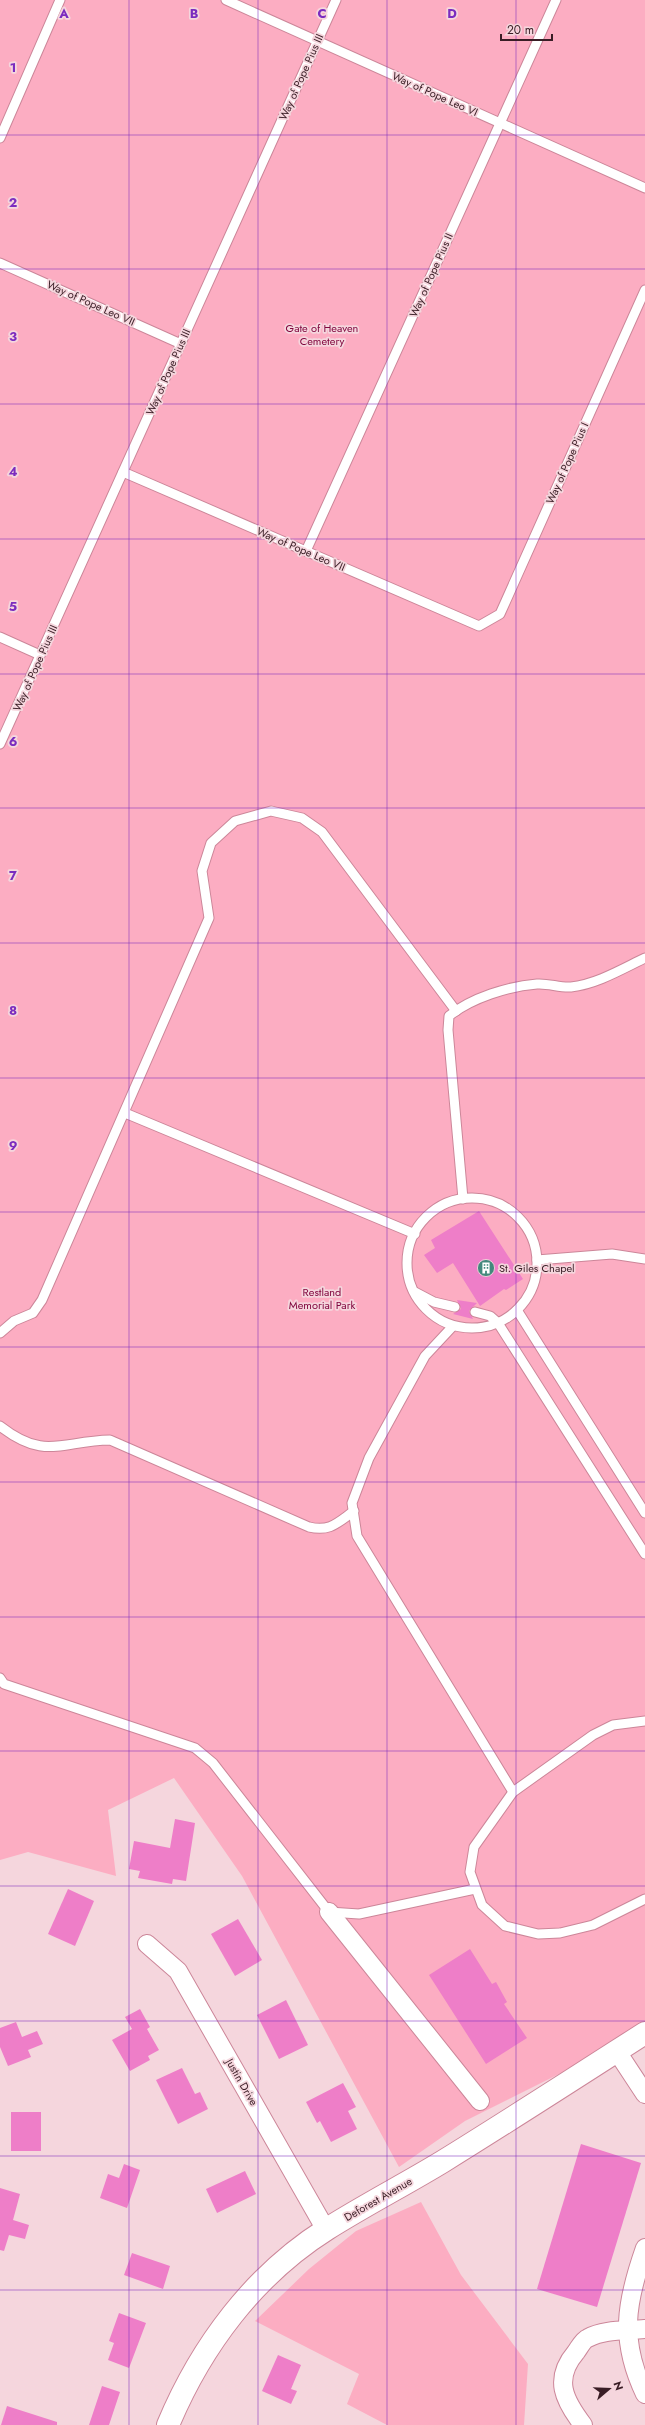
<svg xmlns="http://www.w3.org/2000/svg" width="645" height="2425" viewBox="0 0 645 2425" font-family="Jost,sans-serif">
<rect width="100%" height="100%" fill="#f5d6dd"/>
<!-- green -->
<g fill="#fcadc2">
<path d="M0,0H645V2031L465,2121L399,2167L242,1876L174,1778L108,1810L116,1876L28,1852L0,1860Z"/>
<path d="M421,2202L461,2275L528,2364L524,2425H387L347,2404L359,2374L255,2321L309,2269L356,2231Z"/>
</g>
<!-- building -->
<g fill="#ee7ec8">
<path d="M479,1211L523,1279L506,1290L504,1289L480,1306L453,1263L437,1273L424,1255L435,1248L431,1240Z"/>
<path d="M457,1300L477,1303L469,1311L473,1319L453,1314L461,1309Z"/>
<path d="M175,1819L195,1823L186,1881L173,1879L172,1884L138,1878L140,1871L129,1869L134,1841L170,1848Z"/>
<path d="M68,1889L94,1901L75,1946L48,1934Z"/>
<path d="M238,1919L262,1960L235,1976L211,1934Z"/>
<path d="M470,1949L492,1984L496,1982L507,2002L504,2004L527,2038L486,2064L429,1975Z"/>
<path d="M286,2000L308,2045L279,2059L257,2015Z"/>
<path d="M140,2009L150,2027L147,2029L159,2050L148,2056L150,2060L130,2071L112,2040L132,2029L125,2017Z"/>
<path d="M16,2022L22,2037L37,2031L43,2044L28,2050L31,2057L8,2066L0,2047V2028Z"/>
<path d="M182,2068L195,2094L200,2092L208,2109L178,2124L156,2080Z"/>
<path d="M343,2083L356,2107L348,2111L357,2129L331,2142L320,2121L317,2123L306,2102Z"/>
<rect x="11" y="2112" width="30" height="39"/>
<path d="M581,2144L641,2163L597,2307L537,2289Z"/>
<path d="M124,2164L140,2170L127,2208L100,2198L108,2174L119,2178Z"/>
<path d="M245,2171L256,2194L217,2213L206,2189Z"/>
<path d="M0,2188L20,2194L13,2220L29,2225L25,2239L9,2235L4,2251L0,2250Z"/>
<path d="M132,2253L170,2266L163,2289L124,2275Z"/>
<path d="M119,2313L146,2323L129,2368L108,2360L114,2343L109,2341Z"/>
<path d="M278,2355L301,2365L291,2389L297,2391L291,2404L262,2391Z"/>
<path d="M102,2386L120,2392L109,2425H89Z"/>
<path d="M7,2406L57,2422V2425H1Z"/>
</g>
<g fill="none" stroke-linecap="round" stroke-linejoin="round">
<!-- service casing -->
<g stroke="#cc8699" stroke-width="11">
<g id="service">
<path d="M226,0L645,188"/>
<path d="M0,138L60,0"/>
<path d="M0,263L181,344"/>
<path d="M123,472L479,626L500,614L645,290"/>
<path d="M306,551L556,0"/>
<path d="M0,637L40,655"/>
<path d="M0,744L336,0"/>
<path d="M125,1113L415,1234"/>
<circle cx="472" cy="1263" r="65"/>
<path d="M463,1199L448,1030L449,1016C471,998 509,986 537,984C548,983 560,988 571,987C597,984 622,969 645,958"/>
<path d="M537,1260L612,1254L645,1259"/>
<path d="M415,1292L434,1302L455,1307"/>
<path d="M517,1310L645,1513"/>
<path d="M475,1312L490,1316L498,1323L645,1554"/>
<path d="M453,1326L425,1356L369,1458L352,1503L357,1536L513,1792"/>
<path d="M0,1333L14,1321L33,1313L42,1300L209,918L202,871L211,843L235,821L271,811L302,818L322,832L456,1011"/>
<path d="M0,1426C45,1461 61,1441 110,1440L309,1527C330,1532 337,1523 354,1511"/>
<path d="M0,1678L4,1684L195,1748L213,1763L329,1912L359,1914L475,1889"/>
<path d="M645,1721L613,1725L593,1735L513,1792L474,1847L470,1872L482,1905L505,1926L538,1934L560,1933L593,1925L645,1899"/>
</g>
</g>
<!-- minor casing -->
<g stroke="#cc8699" stroke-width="20">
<g id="minor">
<path d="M329,1912L480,2101"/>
<path d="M147,1944L178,1971L326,2230"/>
<path d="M616,2050L645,2094"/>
<path d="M645,2248C626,2302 619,2340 645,2394"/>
<path d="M583,2425C564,2400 553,2379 576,2352C579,2348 583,2340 588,2338C604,2329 627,2331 645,2329"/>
</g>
</g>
<!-- tertiary casing -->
<g stroke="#cc8699" stroke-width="24">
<path id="tertiary" d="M168,2425C201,2346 254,2275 327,2229C365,2205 404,2185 442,2162C510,2120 578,2076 645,2033"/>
</g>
<!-- service -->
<use href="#service" stroke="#fff" stroke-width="9"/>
<!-- minor -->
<use href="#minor" stroke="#fff" stroke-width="18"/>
<!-- tertiary -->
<use href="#tertiary" stroke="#fff" stroke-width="22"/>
</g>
<!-- grid -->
<path fill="none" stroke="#7b2cbf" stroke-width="1" stroke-opacity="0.55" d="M129,0V2425M258,0V2425M387,0V2425M516,0V2425M0,135H645M0,269H645M0,404H645M0,539H645M0,674H645M0,808H645M0,943H645M0,1078H645M0,1212H645M0,1347H645M0,1482H645M0,1617H645M0,1751H645M0,1886H645M0,2021H645M0,2156H645M0,2290H645"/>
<!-- icons -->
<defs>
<g id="building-disc" transform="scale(0.9)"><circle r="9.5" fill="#43887d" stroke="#f5d6dd"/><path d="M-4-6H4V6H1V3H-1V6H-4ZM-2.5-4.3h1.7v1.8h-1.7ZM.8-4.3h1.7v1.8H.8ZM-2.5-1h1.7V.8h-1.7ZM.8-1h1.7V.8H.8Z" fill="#fff"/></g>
</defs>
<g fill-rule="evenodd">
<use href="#building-disc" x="486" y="1268"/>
</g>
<g text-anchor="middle" stroke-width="3.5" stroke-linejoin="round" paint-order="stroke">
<!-- street labels -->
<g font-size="11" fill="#391d25" stroke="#f5d6dd">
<text transform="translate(301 77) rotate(-66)" y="4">Way of Pope Pius III</text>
<text transform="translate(435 94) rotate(24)" y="4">Way of Pope Leo VI</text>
<text transform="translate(431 275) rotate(-66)" y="4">Way of Pope Pius II</text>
<text transform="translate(91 303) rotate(24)" y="4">Way of Pope Leo VII</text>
<text transform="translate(168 372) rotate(-66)" y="4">Way of Pope Pius III</text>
<text transform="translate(567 463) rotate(-66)" y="4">Way of Pope Pius I</text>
<text transform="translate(301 549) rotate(23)" y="4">Way of Pope Leo VII</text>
<text transform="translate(35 668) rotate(-66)" y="4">Way of Pope Pius III</text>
<text transform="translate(242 2082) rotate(60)" y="4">Justin Drive</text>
<text transform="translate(378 2199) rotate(-30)" y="4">Deforest Avenue</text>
</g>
<!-- park labels -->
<g font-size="11" fill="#81073f" stroke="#f5d6dd">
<text x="322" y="332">Gate of Heaven<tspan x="322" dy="13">Cemetery</tspan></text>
<text x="322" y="1296">Restland<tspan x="322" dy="13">Memorial Park</tspan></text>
</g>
<!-- poi labels -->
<g font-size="11" fill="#391d25" stroke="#f5d6dd" text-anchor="start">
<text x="499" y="1272">St. Giles Chapel</text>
</g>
</g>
<g font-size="13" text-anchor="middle" font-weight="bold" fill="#7b2cbf" stroke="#f5d6dd" stroke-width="3.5" stroke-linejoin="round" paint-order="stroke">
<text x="64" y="18">A</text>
<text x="194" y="18">B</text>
<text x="322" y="18">C</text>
<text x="452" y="18">D</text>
<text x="13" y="72">1</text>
<text x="13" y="207">2</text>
<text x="13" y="341">3</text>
<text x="13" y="476">4</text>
<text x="13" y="611">5</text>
<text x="13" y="746">6</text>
<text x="13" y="880">7</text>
<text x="13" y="1015">8</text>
<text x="13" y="1150">9</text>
</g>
<!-- north arrow -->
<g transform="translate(609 2389) rotate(71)" stroke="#f5d6dd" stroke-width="3" paint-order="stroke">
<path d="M0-3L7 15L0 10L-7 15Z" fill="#391d25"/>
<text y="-6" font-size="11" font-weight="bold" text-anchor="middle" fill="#391d25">N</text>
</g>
<!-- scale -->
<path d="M501 34v6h51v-6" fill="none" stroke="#391d25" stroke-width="2"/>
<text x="507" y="34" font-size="12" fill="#391d25" stroke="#f5d6dd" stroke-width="3" paint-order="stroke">20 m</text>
</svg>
